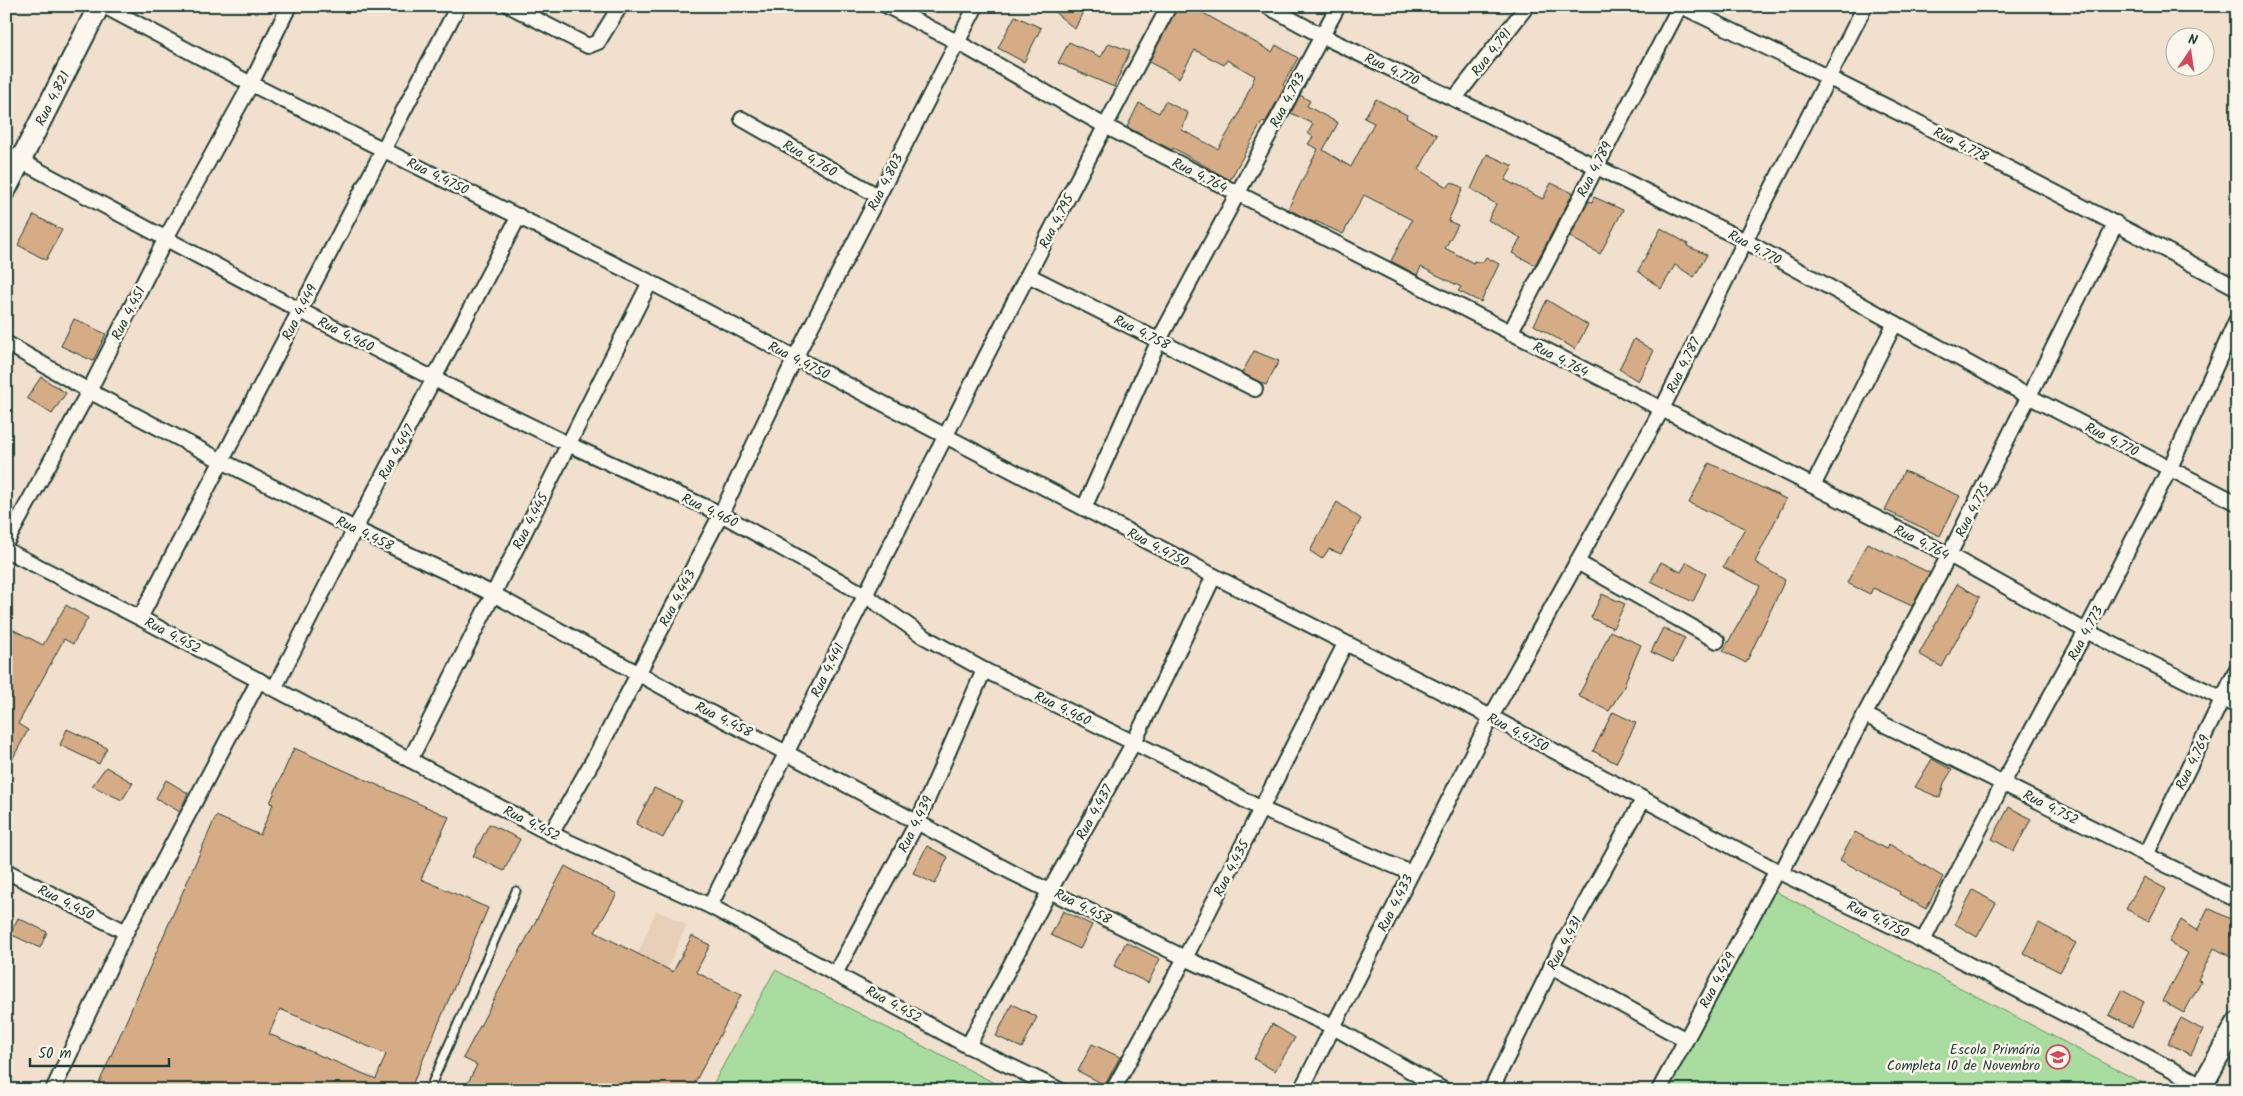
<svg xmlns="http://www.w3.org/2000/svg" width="2243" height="1096" viewBox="0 0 2243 1096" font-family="Kalam,sans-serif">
<rect width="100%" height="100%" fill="#f0e0cd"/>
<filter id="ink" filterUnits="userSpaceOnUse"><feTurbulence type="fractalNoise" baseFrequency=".02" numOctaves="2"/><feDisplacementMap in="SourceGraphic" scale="10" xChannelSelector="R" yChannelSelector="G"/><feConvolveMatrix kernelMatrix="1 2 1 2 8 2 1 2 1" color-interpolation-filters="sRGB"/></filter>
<g filter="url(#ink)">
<!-- built -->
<path fill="#e8d0b8" d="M656,910L687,925L667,969L638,954Z"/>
<!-- green -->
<g fill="#a9dd9f" stroke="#648d6a">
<path d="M1767,887L2156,1090H1659Z"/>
<path d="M775,970L1008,1090H710Z"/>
</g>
<!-- building -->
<g fill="#d5ac86" stroke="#1f3d34" fill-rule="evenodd">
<path d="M1047,6H1070L1082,14L1075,29Z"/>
<path d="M1178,6H1191L1272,52L1276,45L1298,58L1283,85L1285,87L1265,123L1262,122L1230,180L1173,148L1172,150L1127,127L1139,103L1159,113L1165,101L1188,113L1182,130L1218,149L1238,116L1255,76L1227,60L1224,65L1195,50L1179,78L1149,62Z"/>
<path d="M1015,16L1041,28L1024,62L998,48Z"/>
<path d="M1069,42L1101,57L1109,43L1130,51L1114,87L1058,63Z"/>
<path d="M1300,95L1310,101L1307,106L1338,123L1323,150L1351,167L1374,123L1364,118L1376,99L1407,115L1406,118L1437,135L1419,170L1447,187L1452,182L1463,188L1448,221L1458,225L1445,248L1473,263L1474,261L1482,263L1486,257L1499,264L1481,302L1458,291L1461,287L1421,267L1417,275L1391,261L1412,220L1364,195L1343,234L1315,221V223L1288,209L1318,149L1308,144L1313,137L1308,133L1313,124L1291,113Z"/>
<path d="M1487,154L1513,166L1505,180L1543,199L1551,183L1573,193L1535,265L1512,253L1521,238L1488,220L1496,204L1471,189Z"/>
<path d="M1594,197L1623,210L1600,254L1570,237L1589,201L1592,202Z"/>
<path d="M34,215L62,230L46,260L18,245Z"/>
<path d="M1661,228L1688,244L1687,246L1707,255L1694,277L1675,265L1661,289L1638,271Z"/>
<path d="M1547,300L1588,325L1575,349L1534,325Z"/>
<path d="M74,319L106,334L93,361L61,346Z"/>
<path d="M1634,339L1654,351L1638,381L1619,369Z"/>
<path d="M1254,351L1279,361L1266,385L1242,373Z"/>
<path d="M41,377L66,393L52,414L27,398Z"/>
<path d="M1709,463L1786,499L1755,562L1785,580L1746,663L1723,651L1760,586L1723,567L1745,528L1689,503Z"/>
<path d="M1904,471L1960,496L1940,536L1885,510Z"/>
<path d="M1337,502L1361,519L1341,554L1329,549L1322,559L1310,551Z"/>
<path d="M1867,543L1930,573L1912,606L1873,588L1870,594L1847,583Z"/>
<path d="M1661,562L1681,572L1687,562L1706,573L1693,602L1651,581Z"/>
<path d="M1957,584L1980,597L1942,667L1919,654Z"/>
<path d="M1602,594L1625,604L1613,628L1591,618Z"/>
<path d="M66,605L88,618L73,644L64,639L18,724L28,730L6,771V626L43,645Z"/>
<path d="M1663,628L1685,638L1673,662L1651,652Z"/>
<path d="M1610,631L1641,645L1625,682L1626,683L1609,711L1578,696L1597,661Z"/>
<path d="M1613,712L1636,723L1616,763L1593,751Z"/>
<path d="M67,729L107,748L99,764L60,745Z"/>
<path d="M294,748L449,817L421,879L488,908L410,1090H96L216,816L260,835L273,804L270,803ZM280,1009L386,1054L376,1079L269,1034Z"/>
<path d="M1932,759L1952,770L1944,783L1940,798L1915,787Z"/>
<path d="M106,767L133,783L122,800L92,786Z"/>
<path d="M166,780L188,793L180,812L156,798Z"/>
<path d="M654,788L682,801L663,838L636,824Z"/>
<path d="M2009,807L2031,819L2014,851L1992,839Z"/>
<path d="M489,824L520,839L504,871L473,856Z"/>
<path d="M1855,832L1886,849L1889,844L1943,877L1926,909L1899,894L1900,892L1840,860Z"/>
<path d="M927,846L948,857L935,884L913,873Z"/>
<path d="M565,866L617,894L595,932L673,972L692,936L710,945L696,972L741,995L691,1090H464L477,1065L463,1058Z"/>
<path d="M2144,877L2166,889L2149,921L2126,909Z"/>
<path d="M1973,890L1996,903L1977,937L1955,924Z"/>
<path d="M2208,908L2237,922V960L2214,948L2198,980L2201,981L2184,1013L2162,1001L2188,953L2169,942L2181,920L2197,931Z"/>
<path d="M1063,911L1092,925L1080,949L1051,935Z"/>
<path d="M18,918L47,932L40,948L10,934Z"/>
<path d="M2039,923L2076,943L2060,972L2023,953Z"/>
<path d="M1126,942L1160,959L1148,983L1114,966Z"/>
<path d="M2122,990L2144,1002L2132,1027L2109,1015Z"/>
<path d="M1012,1004L1037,1017L1022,1048L996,1036Z"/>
<path d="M2181,1018L2203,1030L2191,1055L2168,1043Z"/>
<path d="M1272,1024L1295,1038L1275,1071L1254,1059Z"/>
<path d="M1092,1044L1120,1057L1105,1085L1078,1071Z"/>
</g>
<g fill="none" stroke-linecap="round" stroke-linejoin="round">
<!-- lane casing -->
<g stroke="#1f3d34" stroke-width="11">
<path id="lane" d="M429,1090L516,891"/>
</g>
<!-- street casing -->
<g stroke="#1f3d34" stroke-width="18">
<g id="street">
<path d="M104,6L251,84L650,282L1214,576L1491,717L1781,873L1923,941L2212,1090"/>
<path d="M510,6L588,46L598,42L620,6"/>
<path d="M887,6L957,42L1105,126L1949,555L2086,631L2237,706"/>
<path d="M1267,6L1322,36L1595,166L1745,241L2030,397L2237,503"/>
<path d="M1681,6C1869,96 2054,190 2237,288"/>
<path d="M1455,98L1527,6"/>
<path d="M742,119L878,196"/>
<path d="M6,153L299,310L434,379L568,444L721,514L865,595L923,636L984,670L1184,767L1261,809L1411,873"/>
<path d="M1028,275L1255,389"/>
<path d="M1510,333L1680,6"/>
<path d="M6,343L89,391L222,461L355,529L493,594L692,703L1013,873L1185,958L1333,1027L1444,1090"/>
<path d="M1813,486L1895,323"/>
<path d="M1084,508L1159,340L1338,6"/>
<path d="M6,543L89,391L166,238L251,84L289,6"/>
<path d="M6,550L140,618L551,834L710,906L968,1046L1060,1090"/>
<path d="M1577,562L1717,641"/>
<path d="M140,618L458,6"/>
<path d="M274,689L355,529L519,216"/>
<path d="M1865,715L2237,900"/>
<path d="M410,760L650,282"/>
<path d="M551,834L596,755L721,514L795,358L976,6"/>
<path d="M2146,855L2237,669"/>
<path d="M6,871L126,932"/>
<path d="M1781,873L1949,555L2116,223"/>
<path d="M710,906C860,605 1010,303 1169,6"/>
<path d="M1923,941L2003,783L2086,631L2170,468L2237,319"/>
<path d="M1551,966L1686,1040"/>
<path d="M836,972L918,821L984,670"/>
<path d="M968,1046L1050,890L1134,742L1214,576"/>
<path d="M53,1090L126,932L259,680"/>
<path d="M1113,1090L1185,958L1345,644"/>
<path d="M1301,1090L1491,717L1662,409L1745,241L1865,6"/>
<path d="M1491,1090L1563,943L1643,800"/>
<path d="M1659,1090L1777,870"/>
</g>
</g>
<!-- secondary casing -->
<g stroke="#1f3d34" stroke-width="24">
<g id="secondary">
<path id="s1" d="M6,189L99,6"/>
<path d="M2200,1090L2237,1023"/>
</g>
</g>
<!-- lane -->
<use href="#lane" stroke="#fbf7ec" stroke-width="7"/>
<!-- street -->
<use href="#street" stroke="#fbf7ec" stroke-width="14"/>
<!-- secondary -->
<use href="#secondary" stroke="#fbf7ec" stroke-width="20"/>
</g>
</g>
<!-- icons -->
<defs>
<g id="school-ring" transform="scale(1.25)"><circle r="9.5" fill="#fbf7ec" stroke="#d1495b" stroke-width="1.5"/><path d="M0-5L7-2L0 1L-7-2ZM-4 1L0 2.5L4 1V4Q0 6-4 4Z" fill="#d1495b"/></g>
</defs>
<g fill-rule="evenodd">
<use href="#school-ring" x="2058" y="1057"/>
</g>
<g text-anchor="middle" stroke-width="5" stroke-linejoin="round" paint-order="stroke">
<!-- street labels -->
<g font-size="14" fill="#1f3d34" stroke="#fbf7ec">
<text transform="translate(1491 52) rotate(-52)" y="5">Rua 4.791</text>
<text transform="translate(1392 69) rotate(25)" y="5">Rua 4.770</text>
<text dy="5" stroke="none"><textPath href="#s1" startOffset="102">Rua 4.821</textPath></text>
<text transform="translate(1287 100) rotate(-62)" y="5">Rua 4.793</text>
<text transform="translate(1961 144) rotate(27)" y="5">Rua 4.778</text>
<text transform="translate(810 158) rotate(30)" y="5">Rua 4.760</text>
<text transform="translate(1594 169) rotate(-63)" y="5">Rua 4.789</text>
<text transform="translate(1200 175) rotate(27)" y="5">Rua 4.764</text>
<text transform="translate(438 176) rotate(26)" y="5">Rua 4.4750</text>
<text transform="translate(885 182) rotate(-63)" y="5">Rua 4.803</text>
<text transform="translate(1056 221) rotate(-63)" y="5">Rua 4.795</text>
<text transform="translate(1755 247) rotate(28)" y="5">Rua 4.770</text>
<text transform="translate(299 312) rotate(-63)" y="5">Rua 4.449</text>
<text transform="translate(128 313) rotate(-63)" y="5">Rua 4.451</text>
<text transform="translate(1142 332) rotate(27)" y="5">Rua 4.758</text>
<text transform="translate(346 334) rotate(27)" y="5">Rua 4.460</text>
<text transform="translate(1561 359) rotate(27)" y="5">Rua 4.764</text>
<text transform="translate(799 360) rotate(27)" y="5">Rua 4.4750</text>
<text transform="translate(1683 365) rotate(-64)" y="5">Rua 4.787</text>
<text transform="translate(2112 439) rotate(27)" y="5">Rua 4.770</text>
<text transform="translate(396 452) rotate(-62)" y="5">Rua 4.447</text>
<text transform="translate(710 510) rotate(26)" y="5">Rua 4.460</text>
<text transform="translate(1972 510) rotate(-63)" y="5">Rua 4.775</text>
<text transform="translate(530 521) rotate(-63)" y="5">Rua 4.445</text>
<text transform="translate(365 533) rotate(26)" y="5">Rua 4.458</text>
<text transform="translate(1922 542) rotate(27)" y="5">Rua 4.764</text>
<text transform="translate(1158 547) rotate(28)" y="5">Rua 4.4750</text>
<text transform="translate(677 598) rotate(-62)" y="5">Rua 4.443</text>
<text transform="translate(2085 633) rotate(-62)" y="5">Rua 4.773</text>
<text transform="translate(173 635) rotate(28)" y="5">Rua 4.452</text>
<text transform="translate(827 670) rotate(-64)" y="5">Rua 4.441</text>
<text transform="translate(1063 708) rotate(26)" y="5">Rua 4.460</text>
<text transform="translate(724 719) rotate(27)" y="5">Rua 4.458</text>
<text transform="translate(1518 732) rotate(28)" y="5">Rua 4.4750</text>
<text transform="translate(2192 762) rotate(-64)" y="5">Rua 4.769</text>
<text transform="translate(2051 807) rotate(27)" y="5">Rua 4.752</text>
<text transform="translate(1094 812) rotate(-61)" y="5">Rua 4.437</text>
<text transform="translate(532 823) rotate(27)" y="5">Rua 4.452</text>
<text transform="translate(915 824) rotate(-64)" y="5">Rua 4.439</text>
<text transform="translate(1231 868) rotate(-63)" y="5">Rua 4.435</text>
<text transform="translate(66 902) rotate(27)" y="5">Rua 4.450</text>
<text transform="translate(1395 903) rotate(-63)" y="5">Rua 4.433</text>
<text transform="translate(1083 906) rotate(27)" y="5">Rua 4.458</text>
<text transform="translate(1878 919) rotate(26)" y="5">Rua 4.4750</text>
<text transform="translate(1564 943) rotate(-62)" y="5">Rua 4.431</text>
<text transform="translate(1717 980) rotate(-62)" y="5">Rua 4.429</text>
<text transform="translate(894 1004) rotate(29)" y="5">Rua 4.452</text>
</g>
<!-- poi labels -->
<g font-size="14" fill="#1f3d34" stroke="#fbf7ec" text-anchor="end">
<text x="2040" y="1054">Escola Primária<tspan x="2040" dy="16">Completa 10 de Novembro</tspan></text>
</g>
</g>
<!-- margin -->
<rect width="2243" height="1096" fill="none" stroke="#fbf7ec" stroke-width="25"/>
<rect x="12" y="12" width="2218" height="1071" fill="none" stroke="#1f3d34" stroke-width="2" filter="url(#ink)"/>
<!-- north arrow -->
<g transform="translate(2190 52) rotate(13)"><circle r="24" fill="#fbf7ec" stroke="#a3ada2"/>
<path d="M0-4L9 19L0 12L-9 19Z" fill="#d1495b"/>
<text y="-8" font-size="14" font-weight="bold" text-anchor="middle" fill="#1f3d34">N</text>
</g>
<!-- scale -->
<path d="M30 1058v8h139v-8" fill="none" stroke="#1f3d34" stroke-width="2.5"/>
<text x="38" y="1058" font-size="15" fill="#1f3d34" stroke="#fbf7ec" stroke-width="4" paint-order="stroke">50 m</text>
</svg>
